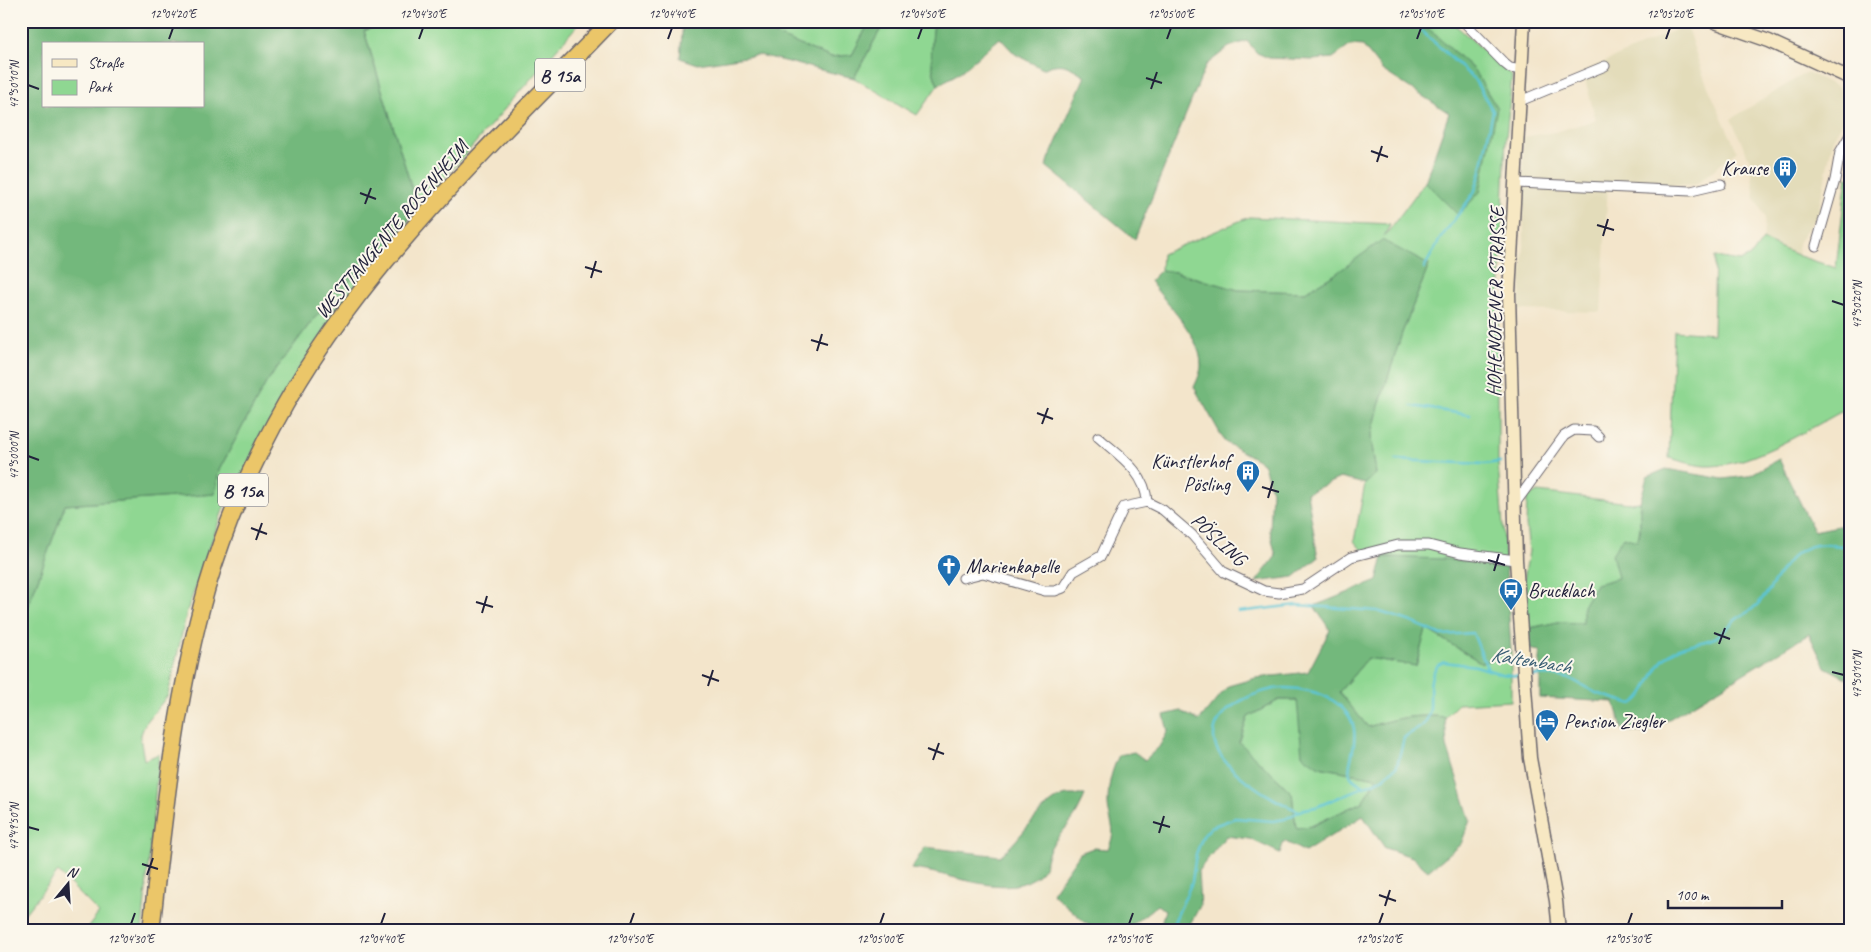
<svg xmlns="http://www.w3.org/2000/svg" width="1871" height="952" viewBox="0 0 1871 952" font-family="Caveat,sans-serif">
<rect width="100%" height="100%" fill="#fbf7ec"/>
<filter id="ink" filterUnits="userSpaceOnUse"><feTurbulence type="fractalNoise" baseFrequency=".02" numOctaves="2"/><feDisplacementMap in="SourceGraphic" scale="10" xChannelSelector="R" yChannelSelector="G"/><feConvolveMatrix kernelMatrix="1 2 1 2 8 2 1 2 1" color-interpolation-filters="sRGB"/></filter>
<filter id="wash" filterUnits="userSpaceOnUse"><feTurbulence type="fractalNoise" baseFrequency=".0096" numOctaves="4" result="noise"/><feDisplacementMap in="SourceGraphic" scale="20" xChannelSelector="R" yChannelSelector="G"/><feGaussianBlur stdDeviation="1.12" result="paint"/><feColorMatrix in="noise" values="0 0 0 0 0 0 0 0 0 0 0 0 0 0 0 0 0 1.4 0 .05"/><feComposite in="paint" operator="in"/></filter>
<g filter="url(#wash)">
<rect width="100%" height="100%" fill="#f3e5cb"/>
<!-- built -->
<g fill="#e3dcba">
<path d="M1686,25L1705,80L1737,151L1695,185L1608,183L1601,312L1519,310L1524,246L1523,137L1555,132L1596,120L1583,72Z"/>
<path d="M1807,72L1839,88L1847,114L1833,139L1818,213L1798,243L1799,256L1763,240L1765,217L1755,199L1750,161L1731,119Z"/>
</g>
<!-- green -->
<g fill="#8fd792" stroke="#587c66">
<path d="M391,21H581L418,209L334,319L237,487L227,499L187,611L168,695L145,724L140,737L144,760L159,754L142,931H85L99,913L58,872L21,918V626L65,505L215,494L219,470L266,383L311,322L418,209L364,30Z"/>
<path d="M775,21H870L852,55L830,57L769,33Z"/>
<path d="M885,21H934C932,44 928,64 938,85L917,115L854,78Z"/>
<path d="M1420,21H1451L1512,76L1506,138L1498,324V463L1506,565L1366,555L1354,541L1365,484L1376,474L1371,438L1379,406L1402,333L1429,265L1334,275L1305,292L1238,290L1175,272L1161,270L1162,254L1249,217L1390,224L1384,237L1425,182L1458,215L1474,70Z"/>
<path d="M1847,176L1850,178V407C1812,427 1753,465 1711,466C1698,467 1682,461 1669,458L1674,331L1713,334L1715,257L1740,261L1752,255L1763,240L1799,256L1836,268Z"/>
<path d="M1538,492L1630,503L1640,502C1640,512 1641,524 1639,534C1634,563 1601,600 1583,624L1558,622L1526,629L1524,579L1529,551L1526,525L1527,497Z"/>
<path d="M1426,629L1482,663L1511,651V701L1458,704L1445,717C1417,714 1395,718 1368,727L1339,692L1368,658L1416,666Z"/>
<path d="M1279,700H1297L1319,767L1377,778L1362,802L1311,826L1296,828L1292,793L1239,743L1248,717Z"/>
</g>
<!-- forest -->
<g fill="#73b87c" stroke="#4a6d5c" fill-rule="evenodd">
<path d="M21,21H391L364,31L418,209L311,322L266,383L219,470L215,494L65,505L21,626ZM44,44H204V106H44Z"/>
<path d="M683,21H775L770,33L830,57L852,55L870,21H885L854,78L759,55L698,64L680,58Z"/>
<path d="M934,21H1420L1474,70L1497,108L1480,192L1458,215L1425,182L1449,113L1382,70L1363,46L1351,45L1333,58L1313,60L1269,58L1257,53L1247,41L1229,47L1206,65L1135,239L1046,166L1085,76C1069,66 1061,60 1043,69L1015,54L1000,38L959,73L938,85C928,64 932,44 934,21Z"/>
<path d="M1382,240L1429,265L1402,333L1379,406L1371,438L1376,474L1365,484L1340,478L1307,493L1318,558L1294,577L1256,582L1276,556L1270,531L1272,491L1263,463L1225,442L1194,387C1197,381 1201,372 1201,365C1201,336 1166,304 1150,281L1161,270L1175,272L1238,290L1305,292L1334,275Z"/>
<path d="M1779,459L1814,531L1838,526L1850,527V680L1825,667L1809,634L1646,733L1623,731L1614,702L1540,698V651L1527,649L1526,629L1558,622L1583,623V606L1596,584L1618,578L1612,554L1623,537L1637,541L1640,532V502L1647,477L1666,469L1723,479L1748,476Z"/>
<path d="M1383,557L1443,559L1506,565L1511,651L1482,663L1426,629L1416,666L1368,658L1339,692L1368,727C1396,718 1415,714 1445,717L1447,746L1470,820L1461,844L1428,871L1412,857L1385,848L1363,816L1305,852L1284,841L1280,853L1250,839L1226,836L1198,871L1200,906L1186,931H1159L1165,910L1157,905L1124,931H1095L1052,893L1080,853L1093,848L1108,849C1118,828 1109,824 1108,804C1108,785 1111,772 1119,755L1134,752L1145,760L1159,747L1168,731L1164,715L1181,711L1199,721L1228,686L1256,678L1308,672L1330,630L1314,606L1377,581ZM1279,700H1297L1302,755L1319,767L1377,778L1362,802L1312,826L1296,828L1292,793L1239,742L1248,717Z"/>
<path d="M1067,795H1085C1082,802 1079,810 1075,816C1068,827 1056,837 1050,849C1045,858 1047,866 1040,873C1011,903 947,871 911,869L925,847L1000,856C1021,840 1042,800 1067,795Z"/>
</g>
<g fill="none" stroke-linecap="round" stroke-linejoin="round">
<!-- stream -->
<g stroke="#5bc5d5" stroke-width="2.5">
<path d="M1411,21L1474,79L1493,111L1480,175L1474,193L1440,239L1424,268"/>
<path d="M1412,406L1470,415"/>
<path d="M1396,460L1484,464L1500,462"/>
<path d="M1238,612L1297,605L1377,611L1409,621L1441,635L1473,633L1487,668"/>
<path d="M1850,616V632"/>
<path d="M1528,676L1551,675L1571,679L1596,693L1632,704C1648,696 1650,673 1664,659C1683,641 1690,647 1712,639C1723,635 1729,624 1738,618C1742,615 1747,613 1751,610C1773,594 1778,564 1802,550C1817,541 1833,545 1850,547"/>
<path d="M1299,811C1275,802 1213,766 1214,736C1214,707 1261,688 1285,688C1300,688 1319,692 1332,700C1376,728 1340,764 1352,778C1355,781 1360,784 1364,787"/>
<path d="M1170,931L1192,882L1196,854L1203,836L1211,827L1235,818L1273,821L1285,819L1304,809L1316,807L1382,779L1397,766L1404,738C1411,731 1421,730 1426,721C1436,705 1423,683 1438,665L1444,662L1476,666L1501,674L1520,676"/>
</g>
</g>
</g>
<g filter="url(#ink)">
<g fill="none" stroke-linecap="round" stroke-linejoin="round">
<!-- street casing -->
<g stroke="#6b666d" stroke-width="11">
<g id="street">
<path d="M1463,21L1505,64L1510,68L1522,70"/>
<path d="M1520,101L1605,66"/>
<path d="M1516,183L1691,191L1721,184"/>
<path d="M1816,246L1835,180L1840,152L1850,135"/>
<path d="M1098,437C1118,455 1146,472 1147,502"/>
<path d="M1514,505L1564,436L1574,430L1593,431L1599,437"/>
<path d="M963,578L983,573L1045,591H1055L1063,588L1073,572L1101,556L1124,507L1147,502L1163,510L1192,535L1224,572L1264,591L1279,593L1303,589L1351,557L1398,545H1429L1460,553L1516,560"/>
</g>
</g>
<!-- secondary casing -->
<g stroke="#6b666d" stroke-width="15">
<g id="secondary">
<path d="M1524,21L1509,294L1516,560L1530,758L1556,901L1559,931"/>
<path d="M1712,21L1769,41L1850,78"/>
</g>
</g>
<!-- highway casing -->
<g stroke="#6b666d" stroke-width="19">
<path id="highway" d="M151,931C164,815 175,699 207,587C236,489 284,396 344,314C422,208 520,116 611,21"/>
</g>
<!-- street -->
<use href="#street" stroke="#fff" stroke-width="9"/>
<!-- secondary -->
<use href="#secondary" stroke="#f7e8c3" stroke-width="12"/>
<!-- highway -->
<use href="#highway" stroke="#ebc669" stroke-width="16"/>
</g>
</g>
<!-- ticks -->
<path fill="none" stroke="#22223b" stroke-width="2" d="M169,39L173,28M419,39L423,28M668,39L672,28M918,39L922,28M1167,39L1171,28M1417,39L1421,28M1666,39L1670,28M1146,78L1162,83M28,85L39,89M1151,89L1157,72M1371,151L1388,157M1377,162L1382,146M360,193L376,199M365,204L371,188M1597,225L1614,230M1603,236L1608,219M585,267L602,272M591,278L596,261M1832,301L1844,305M811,340L828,345M817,351L822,334M1037,413L1053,419M1042,424L1048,408M28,456L39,460M1262,487L1279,492M1268,498L1273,481M251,528L267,534M256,540L262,523M1488,560L1505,565M1494,571L1499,554M476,602L493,607M482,613L487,596M1714,633L1730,639M1719,644L1725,628M1832,672L1844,675M702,675L719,681M708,686L713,670M928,748L944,754M933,760L939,743M1153,822L1170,827M28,827L39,830M1159,833L1164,816M142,864L158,869M147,875L153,858M1379,895L1396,901M1385,906L1390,890M131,924L135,913M381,924L385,913M630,924L634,913M880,924L884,913M1129,924L1133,913M1379,924L1383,913M1628,924L1632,913"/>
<!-- icons -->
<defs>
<g id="building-pin" transform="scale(1.25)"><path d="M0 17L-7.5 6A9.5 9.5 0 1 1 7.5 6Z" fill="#1f6fb2" stroke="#fbf7ec"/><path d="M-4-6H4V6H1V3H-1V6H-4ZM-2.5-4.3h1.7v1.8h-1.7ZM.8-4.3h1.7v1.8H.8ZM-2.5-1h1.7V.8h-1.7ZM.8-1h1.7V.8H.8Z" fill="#fff"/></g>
<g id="church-pin" transform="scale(1.25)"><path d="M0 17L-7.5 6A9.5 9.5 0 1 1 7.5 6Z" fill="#1f6fb2" stroke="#fbf7ec"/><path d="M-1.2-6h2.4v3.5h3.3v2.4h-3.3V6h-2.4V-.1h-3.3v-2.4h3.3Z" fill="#fff"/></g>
<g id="bus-pin" transform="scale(1.25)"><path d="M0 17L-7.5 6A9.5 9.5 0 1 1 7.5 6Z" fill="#1f6fb2" stroke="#fbf7ec"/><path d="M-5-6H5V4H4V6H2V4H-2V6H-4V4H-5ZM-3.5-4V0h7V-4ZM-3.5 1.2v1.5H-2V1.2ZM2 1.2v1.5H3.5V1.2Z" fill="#fff"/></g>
<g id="hotel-pin" transform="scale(1.25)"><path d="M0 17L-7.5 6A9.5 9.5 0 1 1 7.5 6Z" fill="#1f6fb2" stroke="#fbf7ec"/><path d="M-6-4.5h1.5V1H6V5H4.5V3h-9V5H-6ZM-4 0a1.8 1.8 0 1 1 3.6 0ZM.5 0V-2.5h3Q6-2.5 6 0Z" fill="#fff"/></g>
</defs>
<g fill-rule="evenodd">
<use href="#building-pin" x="1785" y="168"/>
<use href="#building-pin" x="1248" y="472"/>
<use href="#church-pin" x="949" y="566"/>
<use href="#bus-pin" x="1511" y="590"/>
<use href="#hotel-pin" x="1547" y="721"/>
</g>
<g text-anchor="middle" stroke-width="4" stroke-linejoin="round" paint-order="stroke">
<!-- shield labels -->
<g fill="#fbf7ec" stroke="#636270" stroke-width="1">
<rect x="535" y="58.5" width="50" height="33" rx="4"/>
<rect x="218" y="473.5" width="50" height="33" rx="4"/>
</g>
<g font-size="19" font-weight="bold" fill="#22223b">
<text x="560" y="82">B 15a</text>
<text x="243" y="497">B 15a</text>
</g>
<!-- poi labels -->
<g font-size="20" fill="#22223b" stroke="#fbf7ec" text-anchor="start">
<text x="1768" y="175" text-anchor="end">Krause</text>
<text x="1230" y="468" text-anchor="end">Künstlerhof<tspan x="1230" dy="23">Pösling</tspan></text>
<text x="966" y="573">Marienkapelle</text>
<text x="1528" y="597">Brucklach</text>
<text x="1564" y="728">Pension Ziegler</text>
</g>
<!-- street labels -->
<g font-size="20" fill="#22223b" stroke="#fbf7ec">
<text transform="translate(391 229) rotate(-50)" y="7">WESTTANGENTE ROSENHEIM</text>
<text transform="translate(1495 302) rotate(-89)" y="7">HOHENOFENER STRASSE</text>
<text transform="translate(1219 539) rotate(43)" y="7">PÖSLING</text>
</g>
<!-- water labels -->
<g font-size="21" font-style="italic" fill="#365b71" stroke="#fbf7ec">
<text transform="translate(1531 660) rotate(9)" y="7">Kaltenbach</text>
</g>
</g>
<!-- margin -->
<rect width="1871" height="952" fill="none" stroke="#fbf7ec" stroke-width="55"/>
<!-- legend -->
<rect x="42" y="42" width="162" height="65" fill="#fbf7ec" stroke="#a4a2a5"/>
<rect x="52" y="59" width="25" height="8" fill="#f7e8c3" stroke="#a4a2a5"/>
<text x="88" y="68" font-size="15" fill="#22223b">Straße</text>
<rect x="52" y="80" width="25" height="15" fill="#8fd792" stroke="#a4a2a5"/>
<text x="88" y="92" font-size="15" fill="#22223b">Park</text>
<!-- north arrow -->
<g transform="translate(68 884) rotate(18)" stroke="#fbf7ec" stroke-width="4" paint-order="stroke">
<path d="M0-4L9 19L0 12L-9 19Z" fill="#22223b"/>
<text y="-8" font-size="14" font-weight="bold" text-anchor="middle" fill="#22223b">N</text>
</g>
<!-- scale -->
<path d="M1668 900v8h114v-8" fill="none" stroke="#22223b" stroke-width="2.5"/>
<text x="1676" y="900" font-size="15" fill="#22223b" stroke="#fbf7ec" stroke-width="4" paint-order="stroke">100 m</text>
<rect x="28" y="28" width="1816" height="896" fill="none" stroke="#22223b" stroke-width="2"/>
<g font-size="12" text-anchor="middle" fill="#22223b">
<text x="173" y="18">12°04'20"E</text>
<text x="423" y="18">12°04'30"E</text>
<text x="672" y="18">12°04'40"E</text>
<text x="922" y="18">12°04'50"E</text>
<text x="1171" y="18">12°05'00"E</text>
<text x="1421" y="18">12°05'10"E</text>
<text x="1670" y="18">12°05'20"E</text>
<text transform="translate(14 85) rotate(-90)" y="4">47°50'10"N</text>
<text transform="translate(1857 305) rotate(-90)" y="4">47°50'20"N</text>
<text transform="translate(14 456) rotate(-90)" y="4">47°50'00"N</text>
<text transform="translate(1857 675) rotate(-90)" y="4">47°50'10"N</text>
<text transform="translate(14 827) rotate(-90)" y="4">47°49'50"N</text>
<text x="131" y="943">12°04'30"E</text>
<text x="381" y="943">12°04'40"E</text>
<text x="630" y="943">12°04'50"E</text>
<text x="880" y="943">12°05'00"E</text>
<text x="1129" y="943">12°05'10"E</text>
<text x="1379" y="943">12°05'20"E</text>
<text x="1628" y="943">12°05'30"E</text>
</g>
</svg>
